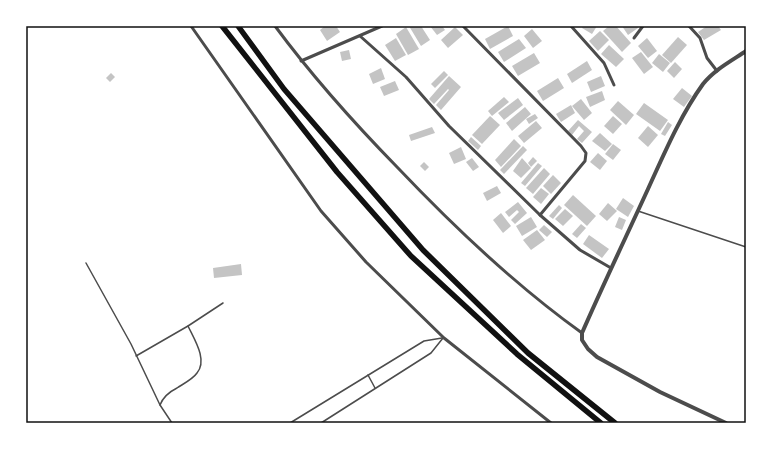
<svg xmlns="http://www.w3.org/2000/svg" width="772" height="449" viewBox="0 0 772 449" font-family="Arial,sans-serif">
<rect width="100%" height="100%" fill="#fff"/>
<!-- building -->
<g fill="#c4c4c4">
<path d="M325,26H336L340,32L327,41L320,30Z"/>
<path d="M409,26H421L430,40L421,46Z"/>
<path d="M430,26H442L445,30L437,35Z"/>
<path d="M508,26L513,36L490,49L485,39Z"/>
<path d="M583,26H597L592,34L582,28Z"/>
<path d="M609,26H616L631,43L622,52L603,31Z"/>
<path d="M622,26H637L638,28L628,35Z"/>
<path d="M707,26H718L721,30L704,40L698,32Z"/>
<path d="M406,27L419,49L408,55L396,34Z"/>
<path d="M455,27L463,35L448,48L441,40Z"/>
<path d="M532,29L542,41L533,48L524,36Z"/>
<path d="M600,31L609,40L598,51L589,41Z"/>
<path d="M678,37L687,45L671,63L662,55Z"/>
<path d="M396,38L406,55L395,61L385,45Z"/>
<path d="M647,38L657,51L648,58L638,46Z"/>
<path d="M519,39L526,48L504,62L498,52Z"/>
<path d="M609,45L624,59L616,67L601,54Z"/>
<path d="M349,50L351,59L342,61L340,52Z"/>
<path d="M641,52L653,67L644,74L632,58Z"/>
<path d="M534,53L540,63L518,76L512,66Z"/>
<path d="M659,54L670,63L663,72L652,63Z"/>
<path d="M587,61L592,70L572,83L567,74Z"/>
<path d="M675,62L682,69L674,78L667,71Z"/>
<path d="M381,68L385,79L373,84L369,74Z"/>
<path d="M444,71L448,75L435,88L431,84Z"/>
<path d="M111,73L115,77L110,82L106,78Z"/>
<path d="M449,76L461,87L441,110L436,105L449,90L448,89L434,104L429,99Z"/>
<path d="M601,76L605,86L591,92L587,82Z"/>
<path d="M558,78L564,88L543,101L537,91Z"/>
<path d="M395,81L399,90L384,96L380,87Z"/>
<path d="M682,88L692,96L684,107L673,99Z"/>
<path d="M602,91L605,100L590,107L586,97Z"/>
<path d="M504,97L509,102L492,116L488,111Z"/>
<path d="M518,98L523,105L504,120L498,113Z"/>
<path d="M581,99L592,113L584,120L572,106Z"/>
<path d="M618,101L634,115L626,125L610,110Z"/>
<path d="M644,103L668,120L660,131L636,114Z"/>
<path d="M571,105L575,113L561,122L556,114Z"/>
<path d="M525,107L531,114L512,131L506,123Z"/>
<path d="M535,114L538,118L529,124L526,119Z"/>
<path d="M490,116L500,125L482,144L472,135Z"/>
<path d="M613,116L622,124L613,134L604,126Z"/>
<path d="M578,120L592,132L582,143L577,139L584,131L579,126L572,135L568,131Z"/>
<path d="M536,121L542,128L524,143L518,136Z"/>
<path d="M668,122L672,125L665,136L661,134Z"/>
<path d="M648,126L658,135L648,147L638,138Z"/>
<path d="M432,127L435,133L411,141L409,135Z"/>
<path d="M600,133L612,144L605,151L592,141Z"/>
<path d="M471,137L481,146L478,150L468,141Z"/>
<path d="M514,139L521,146L501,167L495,160Z"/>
<path d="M613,144L621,150L613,160L605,154Z"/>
<path d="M523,146L527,150L504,174L500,170Z"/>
<path d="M461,147L466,159L454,164L449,153Z"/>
<path d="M598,153L607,161L600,170L590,162Z"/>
<path d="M533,157L537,161L531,167L528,163Z"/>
<path d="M472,158L479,167L473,171L466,162Z"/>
<path d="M522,158L531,168L521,178L513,171Z"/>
<path d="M424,162L429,167L425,171L420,166Z"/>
<path d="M538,163L542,166L525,186L521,183Z"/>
<path d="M544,168L550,174L533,194L526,188Z"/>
<path d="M553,175L561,183L551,194L543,186Z"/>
<path d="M497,186L501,193L487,201L483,193Z"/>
<path d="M541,188L549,194L541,204L533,197Z"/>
<path d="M573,195L596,216L587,226L564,205Z"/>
<path d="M623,198L634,206L628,217L616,209Z"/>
<path d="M518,202L527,213L515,224L511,220L519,212L517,210L509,217L505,212Z"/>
<path d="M608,203L617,211L607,221L599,214Z"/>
<path d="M559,205L562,208L553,219L549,216Z"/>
<path d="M565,209L573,216L563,226L555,219Z"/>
<path d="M501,213L511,226L503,233L493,220Z"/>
<path d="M531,217L537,227L522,236L516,226Z"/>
<path d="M619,217L626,220L622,230L615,227Z"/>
<path d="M581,224L586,228L577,238L572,234Z"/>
<path d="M544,225L552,232L547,237L539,230Z"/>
<path d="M537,230L545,240L531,250L523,240Z"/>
<path d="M589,235L609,249L602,258L583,244Z"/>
<path d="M241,264L242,275L214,278L213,268Z"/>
</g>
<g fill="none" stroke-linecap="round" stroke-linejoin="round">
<!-- service -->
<g stroke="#4c4c4c" stroke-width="1.5">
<path d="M638,211L746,247"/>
<path d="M86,263L131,344L160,405L172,423"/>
<path d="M136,356L188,326L223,303"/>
<path d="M368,375L375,388"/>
<path d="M160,405C163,397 169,392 177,388C183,384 193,379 197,373C208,360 194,339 188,326"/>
<path d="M290,423L424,341L442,338"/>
<path d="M321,423L431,353L443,338"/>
</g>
<!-- minor -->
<g stroke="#4c4c4c" stroke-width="3">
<path d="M191,26L321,211L366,262L444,338L551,423"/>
<path d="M275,26C312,76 354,123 398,168C455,228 515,285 582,333"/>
<path d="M463,26L581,146L586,153L585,161L540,215"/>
<path d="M571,26L604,63L614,85"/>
<path d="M689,26L700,38L707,58L717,71"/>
<path d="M360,36L406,77L449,126L540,215L580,250L611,268"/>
<path d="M634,38L643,26"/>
<path d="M301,61L382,26"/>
</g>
<!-- tertiary -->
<path stroke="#4c4c4c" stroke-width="4" d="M726,423L660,392L597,357L588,349L582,340V333C603,285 626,237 648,189C664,154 680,116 703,84C714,70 731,61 746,51"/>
<!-- motorway -->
<g stroke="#111" stroke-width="5.5">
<path d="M222,26L337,172L411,256L517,354L601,423"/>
<path d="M238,26L284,89L423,250L528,353L615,423"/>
</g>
</g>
<!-- border -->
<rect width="772" height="449" fill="none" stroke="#ffffff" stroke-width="54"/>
<rect x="27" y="27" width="718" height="395" fill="none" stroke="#111" stroke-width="1.5"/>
</svg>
